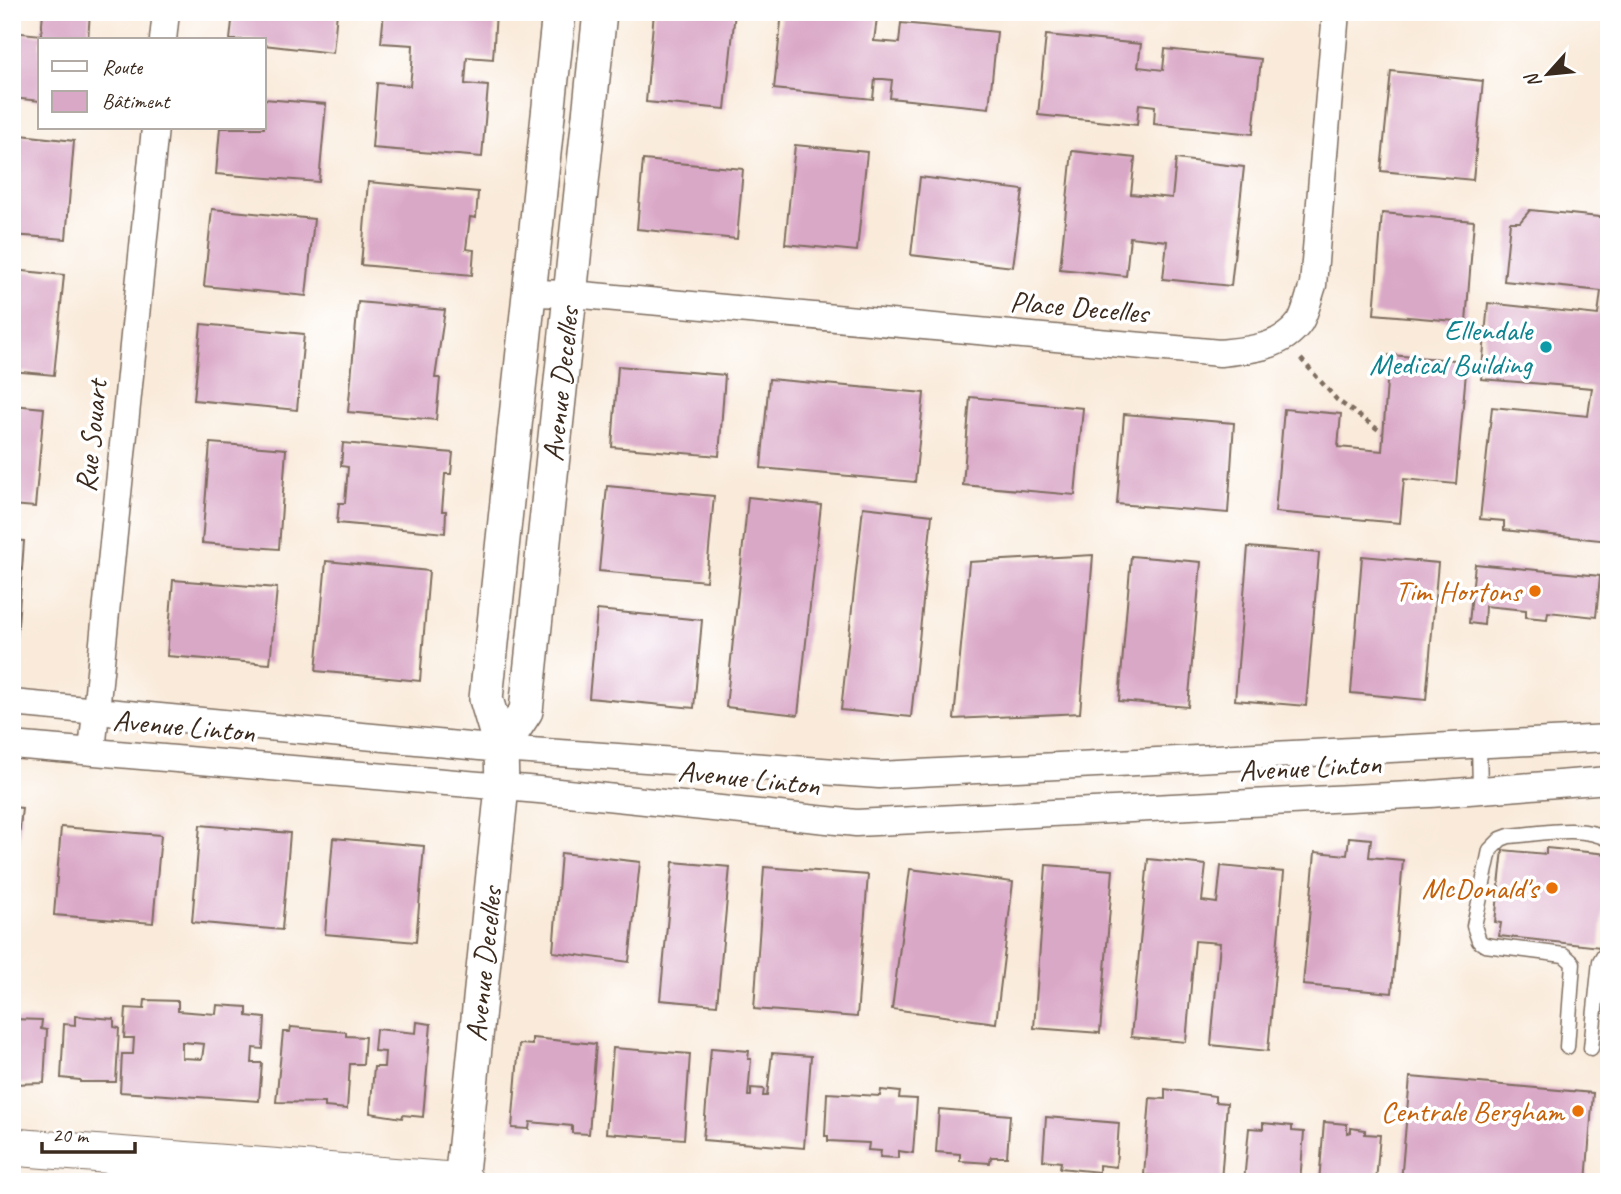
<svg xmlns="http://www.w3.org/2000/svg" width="1621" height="1194" viewBox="0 0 1621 1194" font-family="Caveat,sans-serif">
<rect width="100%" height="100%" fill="#fff"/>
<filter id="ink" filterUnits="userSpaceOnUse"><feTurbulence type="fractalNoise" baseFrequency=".0143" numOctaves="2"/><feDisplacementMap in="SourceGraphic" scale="14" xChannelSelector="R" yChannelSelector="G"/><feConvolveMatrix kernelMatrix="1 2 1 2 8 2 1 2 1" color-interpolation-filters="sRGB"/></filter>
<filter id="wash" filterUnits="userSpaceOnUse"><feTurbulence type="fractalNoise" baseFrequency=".00686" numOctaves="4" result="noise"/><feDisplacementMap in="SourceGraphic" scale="28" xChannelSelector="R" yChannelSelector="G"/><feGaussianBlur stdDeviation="1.57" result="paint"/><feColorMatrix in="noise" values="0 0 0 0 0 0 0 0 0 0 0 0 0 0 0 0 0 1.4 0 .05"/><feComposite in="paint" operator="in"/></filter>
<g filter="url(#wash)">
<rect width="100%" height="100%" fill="#f9ead9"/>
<g id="blocks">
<!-- building -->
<g fill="#daa8c7" fill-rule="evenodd">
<path d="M43,12H90L88,40H40V101L12,98V32L41,35Z"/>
<path d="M233,12H337L333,53L264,45V40H230Z"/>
<path d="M384,12H496L493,59L467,57L465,84L488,86L482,157L372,148L377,83L410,86L412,66L413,45L381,43Z"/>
<path d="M654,12H735L725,109L646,102Z"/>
<path d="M782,12L877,18L874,41L887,42L899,43L901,23L997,32L989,108L890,98L892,80L883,79H875L873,99L774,89Z"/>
<path d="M1046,35L1141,44L1138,67L1163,70L1165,49L1261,59L1253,134L1154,124L1155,106L1139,104L1137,125L1038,115Z"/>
<path d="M1391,71L1483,81L1473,180L1381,171Z"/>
<path d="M264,99L326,104L319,182L216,174L220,128H264Z"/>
<path d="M12,134L74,141L66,239L12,235Z"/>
<path d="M795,145L867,152L857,251L785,244Z"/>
<path d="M1072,151L1135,158L1131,194L1172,198L1176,159L1244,167L1231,286L1163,279L1167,241L1130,237L1126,276L1060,269Z"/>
<path d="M643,160L743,169L737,239L637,229Z"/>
<path d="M920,177L1023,190L1013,267L911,255Z"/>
<path d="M368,182L478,192L476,218L470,217L466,249L474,250L472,275L361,265Z"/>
<path d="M212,209L314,219L306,296L204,286Z"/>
<path d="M1530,210L1609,218V541L1504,530V521L1480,519L1492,407L1588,416L1592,388L1481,379L1488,303L1598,315L1601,291L1504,281L1510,222H1520Z"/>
<path d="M1382,213L1474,221L1466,322L1374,314Z"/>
<path d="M12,270L64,275L54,375L12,371Z"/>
<path d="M358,302L445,310L435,378H440L436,420L348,412Z"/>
<path d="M201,324L304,334L297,410L194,400Z"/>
<path d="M1389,355L1467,361L1456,484L1404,479L1400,523L1275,512L1284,409L1341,414L1338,447L1382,451Z"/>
<path d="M618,366L725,375L719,456L612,447Z"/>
<path d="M769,379L924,393L915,482L761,468Z"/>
<path d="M970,397L1083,408L1075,495L963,485Z"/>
<path d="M12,405L44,408L35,507L12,505Z"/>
<path d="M1124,414L1234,423L1228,513L1117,504Z"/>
<path d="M210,443L286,449L279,549L202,543Z"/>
<path d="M343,443L453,453L451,474H445L442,511H446L445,533L337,523L339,503H345L348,467L341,466Z"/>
<path d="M607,486L714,496L706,581L599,571Z"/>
<path d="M748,497L821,505L798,715L726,707Z"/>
<path d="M863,507L932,515L911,717L841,710Z"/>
<path d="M12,540L24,541L17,639H12Z"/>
<path d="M1248,547L1319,553L1306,706L1235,700Z"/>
<path d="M1093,555L1080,713L954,719L969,562Z"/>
<path d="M1131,556L1201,562L1188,707L1119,701Z"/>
<path d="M1362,556L1438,563L1426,700L1351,693Z"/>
<path d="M326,561L429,571L420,681L316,671Z"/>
<path d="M1475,564L1600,576L1596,617L1548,612L1547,619L1526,617V610L1485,606L1484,625L1469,623Z"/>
<path d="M173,580L277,588L270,664L167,656Z"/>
<path d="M597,610L702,620L694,708L589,698Z"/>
<path d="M12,807L22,808L14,889L12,888Z"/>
<path d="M200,825L290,833L282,930L192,922Z"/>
<path d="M61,827L161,835L153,923L54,915Z"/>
<path d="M1349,837L1371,839L1369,857L1403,860L1392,993L1303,985L1315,852L1347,855Z"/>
<path d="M333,838L424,846L416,942L325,934Z"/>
<path d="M1546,848L1608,854L1600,947L1499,936L1501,923L1495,922L1503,850L1546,854Z"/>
<path d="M561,853L640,862L629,962L553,952Z"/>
<path d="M1148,859L1206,865L1202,901L1217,903L1221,866L1284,872L1268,1051L1211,1045L1220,943L1195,941L1186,1042L1131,1037Z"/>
<path d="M673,862L730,867L717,1005L660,1000Z"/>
<path d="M1046,865L1113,870L1100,1033L1034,1028Z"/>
<path d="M764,867L868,875L857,1017L754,1009Z"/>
<path d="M910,869L1013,882L996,1023L892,1009Z"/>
<path d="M145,1000L178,1001V1011L216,1014L217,1005L247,1007V1016L265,1018L263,1049L253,1048L252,1063H262L259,1101L120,1092L122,1054H133L134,1038H124L126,1008L144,1009ZM182,1042L204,1044L202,1059L182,1058Z"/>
<path d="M75,1016L114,1019V1027L119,1028L116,1082H80V1080L61,1078L64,1024L75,1025Z"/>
<path d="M12,1019L42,1020L41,1029L47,1030L44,1083L12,1084Z"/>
<path d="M417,1022L431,1024L423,1117L403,1115L402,1118L370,1113L374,1067H384L385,1052L374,1051L376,1029L416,1033Z"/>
<path d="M291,1027L346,1032V1036L365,1037L363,1064H350L347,1109L325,1107V1103L276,1102L283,1032H290Z"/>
<path d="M532,1038L596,1044L589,1134L572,1133V1126L530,1122L529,1129L512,1128L519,1044L532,1045Z"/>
<path d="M613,1048L690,1054L684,1139L606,1133Z"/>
<path d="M711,1048L749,1051L748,1059H751L748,1096H751V1088L764,1089L763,1096H767L772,1053L811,1056L804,1148L703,1140Z"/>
<path d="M1410,1077L1593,1093L1586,1182H1401Z"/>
<path d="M1165,1089L1215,1096V1102L1227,1103L1221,1181L1144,1175L1150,1098L1165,1099Z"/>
<path d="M881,1090L900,1092L899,1098L917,1099L913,1153L898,1151V1158L880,1157L881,1151L868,1150L869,1143L828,1141V1136H825L827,1093L880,1096Z"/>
<path d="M939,1109L1010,1115L1007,1157H991L990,1163L960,1161V1154L936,1152Z"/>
<path d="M1046,1117L1119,1123L1116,1167L1099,1165V1172L1060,1168L1061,1162L1043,1160Z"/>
<path d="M1324,1122L1347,1124V1133L1351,1132V1128L1365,1130V1134L1380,1135L1376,1182H1319Z"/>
<path d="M1263,1123L1292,1126V1131L1304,1132L1300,1182H1244L1249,1128L1263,1129Z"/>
</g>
</g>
</g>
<g filter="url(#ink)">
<use href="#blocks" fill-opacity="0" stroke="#7e6d5f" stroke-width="2"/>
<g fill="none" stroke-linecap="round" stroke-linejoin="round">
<!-- service casing -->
<g stroke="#7e6d5f" stroke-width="17">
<g id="service">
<path d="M1479,744L1480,789"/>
<path d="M1567,1047L1573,963L1564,955L1485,945L1479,941L1474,926L1490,850L1501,839L1509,836C1539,834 1583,824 1609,840"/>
<path d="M1591,1048L1600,961L1609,946"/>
</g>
</g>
<!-- minor casing -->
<g stroke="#7e6d5f" stroke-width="29">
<g id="minor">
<path d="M163,40L166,12"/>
<path d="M532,293L572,294L1220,353C1249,350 1282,348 1300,322C1306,312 1309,296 1313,285L1336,12"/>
<path d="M12,703L501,749L879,775L1609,738"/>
<path d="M12,745L539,790L856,823L1430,794L1609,780"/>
<path d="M92,751L155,128"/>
</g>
</g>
<!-- tertiary casing -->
<g stroke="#7e6d5f" stroke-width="36">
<g id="tertiary">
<path id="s1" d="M501,749L526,711L600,12"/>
<path id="s2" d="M461,1182L502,787L501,749L486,699L559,12"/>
</g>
</g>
<!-- secondary casing -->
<g stroke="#7e6d5f" stroke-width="39">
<path id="secondary" d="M12,1147L465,1182"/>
</g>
<!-- path -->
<path stroke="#7e6d5f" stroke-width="4.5" stroke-dasharray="5 5" stroke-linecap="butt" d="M1301,359L1337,400L1383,433"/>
<!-- service -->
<use href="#service" stroke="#fff" stroke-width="14"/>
<!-- minor -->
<use href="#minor" stroke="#fff" stroke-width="26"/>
<!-- tertiary -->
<use href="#tertiary" stroke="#fff" stroke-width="33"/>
<!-- secondary -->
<use href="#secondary" stroke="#fff" stroke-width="37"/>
</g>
</g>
<!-- markers -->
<circle fill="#0f9aa8" stroke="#fff" stroke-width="2.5" cx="1546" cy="347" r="7"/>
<g fill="#e8710a" stroke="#fff" stroke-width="2.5">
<circle cx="1535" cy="591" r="7"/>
<circle cx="1552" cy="888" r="7"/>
<circle cx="1578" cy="1111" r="7"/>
</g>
<g text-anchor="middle" stroke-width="7" stroke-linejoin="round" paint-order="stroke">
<!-- street labels -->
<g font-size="30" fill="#3b2a1e" stroke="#fff">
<text transform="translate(1079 307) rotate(5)" y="10">Place Decelles</text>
<text dy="10" stroke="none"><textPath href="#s1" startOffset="374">Avenue Decelles</textPath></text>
<text transform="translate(91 436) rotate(-84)" y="10">Rue Souart</text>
<text transform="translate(184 726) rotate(5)" y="10">Avenue Linton</text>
<text transform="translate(1310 767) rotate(-3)" y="10">Avenue Linton</text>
<text transform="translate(749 778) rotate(6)" y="10">Avenue Linton</text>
<text dy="10" stroke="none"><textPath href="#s2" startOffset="219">Avenue Decelles</textPath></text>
</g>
<!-- culture labels -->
<g font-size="30" fill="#0d838f" stroke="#fff" text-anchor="end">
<text x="1532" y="340">Ellendale<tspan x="1532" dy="34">Medical Building</tspan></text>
</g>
<!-- food labels -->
<g font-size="30" fill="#c56008" stroke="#fff" text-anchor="end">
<text x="1521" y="601">Tim Hortons</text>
<text x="1538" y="898">McDonald's</text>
<text x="1564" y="1121">Centrale Bergham</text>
</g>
</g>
<!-- margin -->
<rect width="1621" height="1194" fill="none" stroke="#fff" stroke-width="42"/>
<!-- legend -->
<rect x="38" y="38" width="228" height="91" fill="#ffffff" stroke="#b1aaa5" stroke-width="2"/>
<rect x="52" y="61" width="35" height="10" fill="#ffffff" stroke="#b1aaa5" stroke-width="2"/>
<text x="102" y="74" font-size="21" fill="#3b2a1e">Route</text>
<rect x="52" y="91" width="35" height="21" fill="#daa8c7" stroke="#b1aaa5" stroke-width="2"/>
<text x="102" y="108" font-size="21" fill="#3b2a1e">Bâtiment</text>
<!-- north arrow -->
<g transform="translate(1548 74) rotate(243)" stroke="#ffffff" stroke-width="5" paint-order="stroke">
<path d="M0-5L12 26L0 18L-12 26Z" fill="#3b2a1e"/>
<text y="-10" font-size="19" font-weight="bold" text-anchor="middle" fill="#3b2a1e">N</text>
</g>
<!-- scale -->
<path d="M42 1142v10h93v-10" fill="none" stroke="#3b2a1e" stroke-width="3.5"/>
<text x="52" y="1142" font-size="21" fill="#3b2a1e" stroke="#ffffff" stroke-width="5" paint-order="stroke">20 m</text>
</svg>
